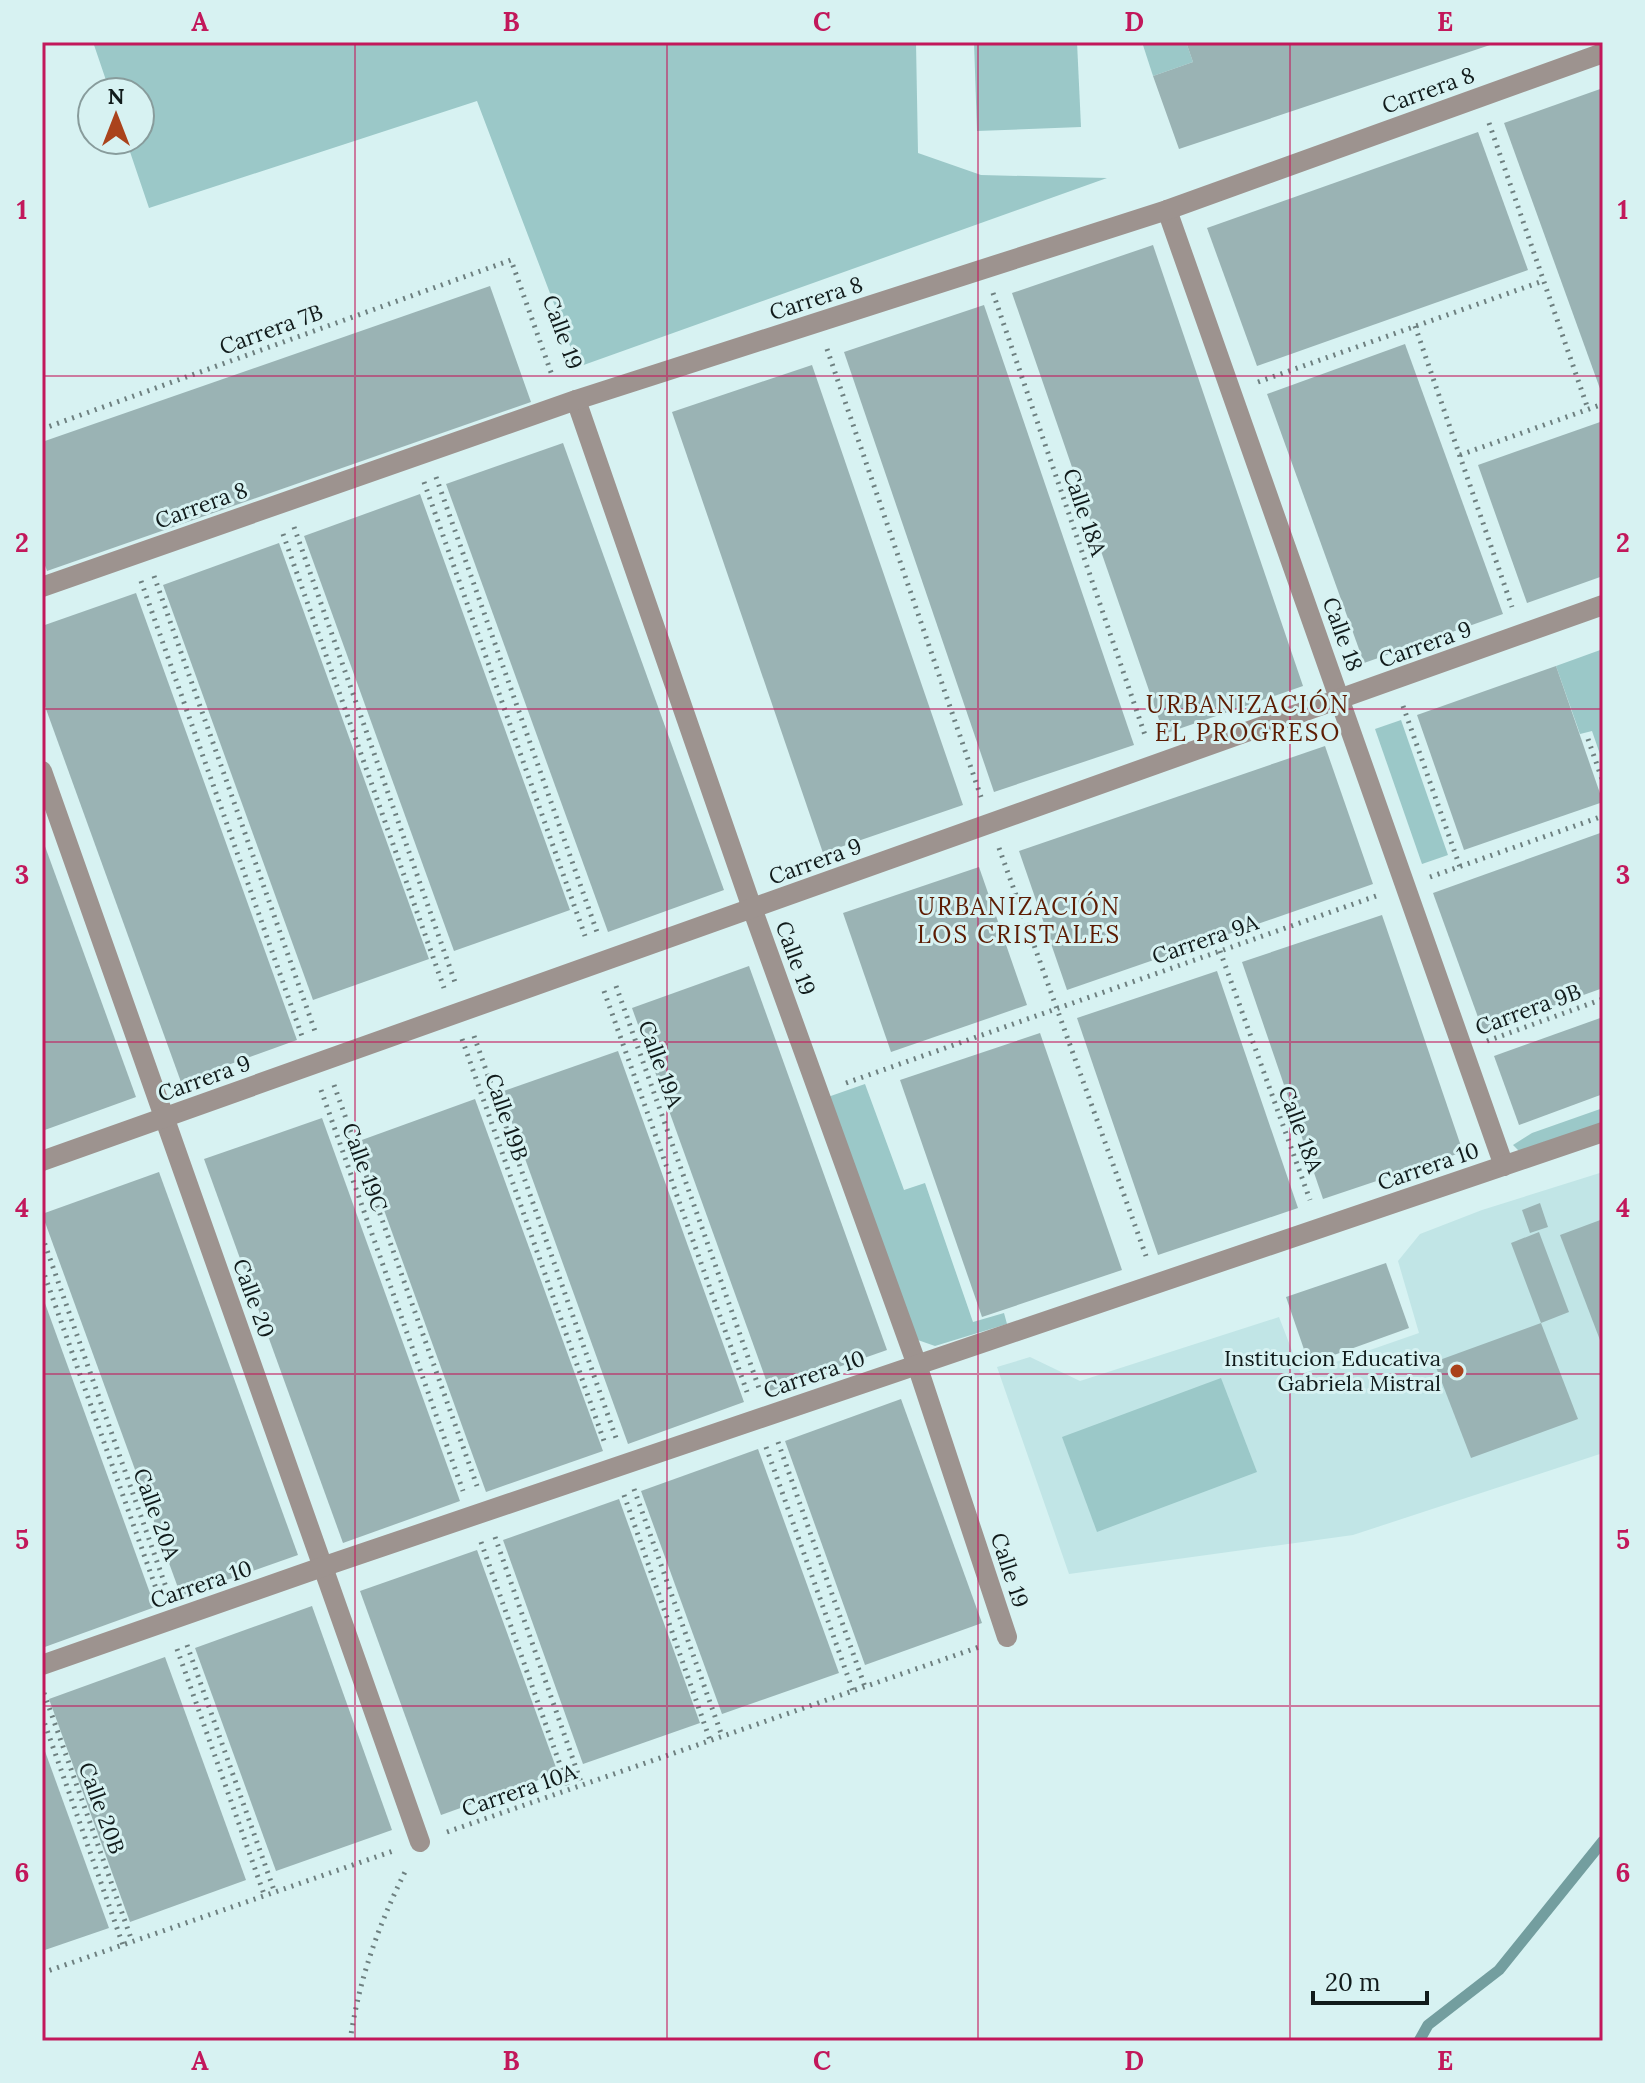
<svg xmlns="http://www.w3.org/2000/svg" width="1645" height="2083" viewBox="0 0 1645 2083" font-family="Lora,serif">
<rect width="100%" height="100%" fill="#d7f2f2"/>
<!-- built -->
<path fill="#c1e5e6" d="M1603,1172V1453L1353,1535L1069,1574L997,1367L1030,1357L1080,1381L1279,1317L1301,1374L1419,1333L1398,1261L1420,1234L1482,1210Z"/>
<!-- green -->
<g fill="#9bc8c8">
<path d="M93,42H916L918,153L981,175L1107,178L578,367L477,101L149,208L126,140H140V92H110Z"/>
<path d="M974,42H1077L1081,127L977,131Z"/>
<path d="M1142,42H1186L1193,62L1153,76Z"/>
<path d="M1603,649V763L1592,731L1580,734L1556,666Z"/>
<path d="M1401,720L1448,855L1422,864L1375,729Z"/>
<path d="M865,1084L904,1190L925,1183L973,1322L1004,1313L1007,1324L935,1346L912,1338L825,1098Z"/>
<path d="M1603,1108V1123L1519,1151L1513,1145L1532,1133Z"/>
<path d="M1221,1378L1257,1472L1097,1532L1062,1437Z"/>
</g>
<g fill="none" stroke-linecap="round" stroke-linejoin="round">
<!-- stream -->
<path stroke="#739e9f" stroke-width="11" d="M1419,2041L1428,2025L1499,1970L1603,1841"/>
</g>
<!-- building -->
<g fill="#9ab3b4">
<path d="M1186,42H1495L1496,43L1179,149L1153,76L1193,62Z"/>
<path d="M1603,88V397L1504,123Z"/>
<path d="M1478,132L1528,270L1257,366L1207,228Z"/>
<path d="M1153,245L1303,686L1164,734L1012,293Z"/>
<path d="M490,286L531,402L47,571L42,557V442Z"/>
<path d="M984,305L1134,745L994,792L844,352Z"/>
<path d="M1405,344L1503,614L1364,663L1267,394Z"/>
<path d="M812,365L963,805L823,853L672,412Z"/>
<path d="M1603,421V576L1527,603L1478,465Z"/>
<path d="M563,443L724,890L608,932L446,484Z"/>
<path d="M420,494L570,910L454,951L304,536Z"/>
<path d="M279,543L429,959L313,1000L163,585Z"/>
<path d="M136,593L297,1040L181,1082L42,698V626Z"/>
<path d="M1556,666L1603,802L1464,850L1417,715Z"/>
<path d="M1325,746L1373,884L1067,990L1019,851Z"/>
<path d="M1603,832V988L1483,1031L1433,893Z"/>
<path d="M42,838L136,1097L42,1131Z"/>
<path d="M979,867L1027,1005L891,1052L843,913Z"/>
<path d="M1382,915L1463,1152L1323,1199L1242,962Z"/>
<path d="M749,966L887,1350L770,1391L632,1008Z"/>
<path d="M1217,971L1298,1208L1158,1255L1077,1018Z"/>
<path d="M1603,1017V1094L1519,1125L1494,1056Z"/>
<path d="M1040,1033L1122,1270L982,1317L900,1080Z"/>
<path d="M618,1051L744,1402L628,1444L501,1092Z"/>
<path d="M475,1099L603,1451L486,1492L359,1141Z"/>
<path d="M322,1118L460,1501L343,1543L204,1159Z"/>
<path d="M159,1172L298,1555L181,1596L42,1214Z"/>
<path d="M1540,1203L1548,1227L1530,1233L1522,1210Z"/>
<path d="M1603,1219V1348L1560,1235Z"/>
<path d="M1539,1232L1569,1312L1541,1323L1511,1243Z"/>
<path d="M1386,1263L1409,1328L1309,1364L1286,1297Z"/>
<path d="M42,1295L155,1607L42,1648Z"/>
<path d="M1541,1323L1578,1419L1471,1458L1434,1362Z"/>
<path d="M901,1399L982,1623L865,1665L785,1441Z"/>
<path d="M758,1449L839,1673L722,1714L641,1491Z"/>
<path d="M619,1499L700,1723L583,1764L503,1540Z"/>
<path d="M477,1550L558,1773L441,1815L360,1591Z"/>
<path d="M312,1606L392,1830L276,1871L195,1648Z"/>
<path d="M165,1657L246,1880L130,1922L49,1699Z"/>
<path d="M42,1743L109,1928L42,1951Z"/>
</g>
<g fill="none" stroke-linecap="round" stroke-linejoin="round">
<!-- path -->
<g stroke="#6e8080" stroke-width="5" stroke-dasharray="2 6" stroke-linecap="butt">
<path d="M1489,123L1588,409"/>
<path d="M993,293L1146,738"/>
<path d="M1415,326L1512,607"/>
<path d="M827,349L981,797"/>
<path d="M1258,382L1543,281"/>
<path d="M42,429L511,260L553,378"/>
<path d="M1460,455L1603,404"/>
<path d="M436,477L597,932"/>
<path d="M424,482L585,936"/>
<path d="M294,527L456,985"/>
<path d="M283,534L444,988"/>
<path d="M154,576L316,1034"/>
<path d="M141,581L303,1039"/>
<path d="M1403,706L1460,867"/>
<path d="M1588,739L1603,782"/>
<path d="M999,848L1146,1256"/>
<path d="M1430,877L1603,816"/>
<path d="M1220,951L1310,1200"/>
<path d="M616,986L759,1388"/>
<path d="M604,991L747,1392"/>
<path d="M474,1036L616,1438"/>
<path d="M462,1039L604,1441"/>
<path d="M1487,1041L1603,999"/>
<path d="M846,1083L1379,895"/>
<path d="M334,1085L477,1486"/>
<path d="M321,1090L463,1491"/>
<path d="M42,1236L167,1590"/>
<path d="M42,1268L158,1594"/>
<path d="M778,1442L865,1687"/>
<path d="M766,1447L853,1691"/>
<path d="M634,1489L722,1736"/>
<path d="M624,1495L710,1740"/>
<path d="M495,1537L582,1785"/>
<path d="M481,1542L569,1790"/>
<path d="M187,1645L275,1893"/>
<path d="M177,1649L265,1897"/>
<path d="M44,1693L132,1941"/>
<path d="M42,1716L123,1945"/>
<path d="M447,1832L982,1646"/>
<path d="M42,1973L393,1851"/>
<path d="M350,2041C359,1979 379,1923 407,1868"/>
</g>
<!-- minor -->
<g stroke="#9d938f" stroke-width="20">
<path d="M1167,210L1504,1166"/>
<path d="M576,400L752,908L917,1365L1007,1637"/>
<path d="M42,587L576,400L1167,210L1603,53"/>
<path d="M42,771L420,1842"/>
<path d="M42,1161L1603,605"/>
<path d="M42,1665L325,1566L1603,1132"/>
</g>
</g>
<!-- grid -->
<path fill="none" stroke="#c2185b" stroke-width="2" stroke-opacity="0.55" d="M355,42V2041M667,42V2041M978,42V2041M1290,42V2041M42,376H1603M42,709H1603M42,1042H1603M42,1374H1603M42,1706H1603"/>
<!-- markers -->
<circle fill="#aa431c" stroke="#d7f2f2" stroke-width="3" cx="1457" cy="1371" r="8"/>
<g text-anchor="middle" stroke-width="6" stroke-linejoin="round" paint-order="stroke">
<!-- street labels -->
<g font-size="22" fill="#111b1b" stroke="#d7f2f2">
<text transform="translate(1428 90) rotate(-20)" y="8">Carrera 8</text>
<text transform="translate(816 298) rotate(-18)" y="8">Carrera 8</text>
<text transform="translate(271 329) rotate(-20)" y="8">Carrera 7B</text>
<text transform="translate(563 332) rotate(70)" y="8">Calle 19</text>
<text transform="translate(201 505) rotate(-20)" y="8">Carrera 8</text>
<text transform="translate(1085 512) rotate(71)" y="8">Calle 18A</text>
<text transform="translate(1343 634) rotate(70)" y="8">Calle 18</text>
<text transform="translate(1425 644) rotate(-20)" y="8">Carrera 9</text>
<text transform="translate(815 861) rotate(-20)" y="8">Carrera 9</text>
<text transform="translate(1205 939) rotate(-19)" y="8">Carrera 9A</text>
<text transform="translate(796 958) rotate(70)" y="8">Calle 19</text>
<text transform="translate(1528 1009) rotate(-20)" y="8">Carrera 9B</text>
<text transform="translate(661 1064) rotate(70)" y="8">Calle 19A</text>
<text transform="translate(204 1078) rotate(-20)" y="8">Carrera 9</text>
<text transform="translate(507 1117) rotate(71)" y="8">Calle 19B</text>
<text transform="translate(1301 1129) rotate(70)" y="8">Calle 18A</text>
<text transform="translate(1428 1166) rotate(-19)" y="8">Carrera 10</text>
<text transform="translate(365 1167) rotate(70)" y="8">Calle 19C</text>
<text transform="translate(254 1298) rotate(70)" y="8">Calle 20</text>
<text transform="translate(814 1374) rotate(-19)" y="8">Carrera 10</text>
<text transform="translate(157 1514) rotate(70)" y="8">Calle 20A</text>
<text transform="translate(1010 1570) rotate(72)" y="8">Calle 19</text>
<text transform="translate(201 1584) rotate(-19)" y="8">Carrera 10</text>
<text transform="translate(519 1790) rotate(-19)" y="8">Carrera 10A</text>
<text transform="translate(102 1808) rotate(70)" y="8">Calle 20B</text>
</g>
<!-- poi labels -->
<g font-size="22" fill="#111b1b" stroke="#d7f2f2" text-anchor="end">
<text x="1441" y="1366">Institucion Educativa<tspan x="1441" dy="25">Gabriela Mistral</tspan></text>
</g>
<!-- neighbourhood labels -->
<g font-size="24" letter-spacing="2" fill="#5d1c03" stroke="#d7f2f2">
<text x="1248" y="713">URBANIZACIÓN<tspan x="1248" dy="28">EL PROGRESO</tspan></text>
<text x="1019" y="915">URBANIZACIÓN<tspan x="1019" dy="28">LOS CRISTALES</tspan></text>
</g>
</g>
<!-- border -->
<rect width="1645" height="2083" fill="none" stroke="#d7f2f2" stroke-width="88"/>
<!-- north arrow -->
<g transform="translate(116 116)"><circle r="38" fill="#d7f2f2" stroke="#889c9c" stroke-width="2"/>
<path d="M0-6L14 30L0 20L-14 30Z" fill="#aa431c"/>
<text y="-12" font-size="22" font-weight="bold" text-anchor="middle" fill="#111b1b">N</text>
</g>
<!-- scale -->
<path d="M1313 1991v12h114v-12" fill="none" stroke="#111b1b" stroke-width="4"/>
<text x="1325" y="1991" font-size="24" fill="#111b1b" stroke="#d7f2f2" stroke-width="6" paint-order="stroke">20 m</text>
<rect x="44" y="44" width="1557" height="1995" fill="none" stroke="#c2185b" stroke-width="3"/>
<g font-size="26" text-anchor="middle" font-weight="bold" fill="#c2185b">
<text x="200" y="31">A</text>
<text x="511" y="31">B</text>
<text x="822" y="31">C</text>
<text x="1134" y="31">D</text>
<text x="1445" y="31">E</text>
<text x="22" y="219">1</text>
<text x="1623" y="219">1</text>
<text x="22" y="552">2</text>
<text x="1623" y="552">2</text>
<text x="22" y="884">3</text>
<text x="1623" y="884">3</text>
<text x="22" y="1217">4</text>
<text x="1623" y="1217">4</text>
<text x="22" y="1549">5</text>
<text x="1623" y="1549">5</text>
<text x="22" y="1882">6</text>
<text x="1623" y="1882">6</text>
<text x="200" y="2070">A</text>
<text x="511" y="2070">B</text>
<text x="822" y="2070">C</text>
<text x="1134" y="2070">D</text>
<text x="1445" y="2070">E</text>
</g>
</svg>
